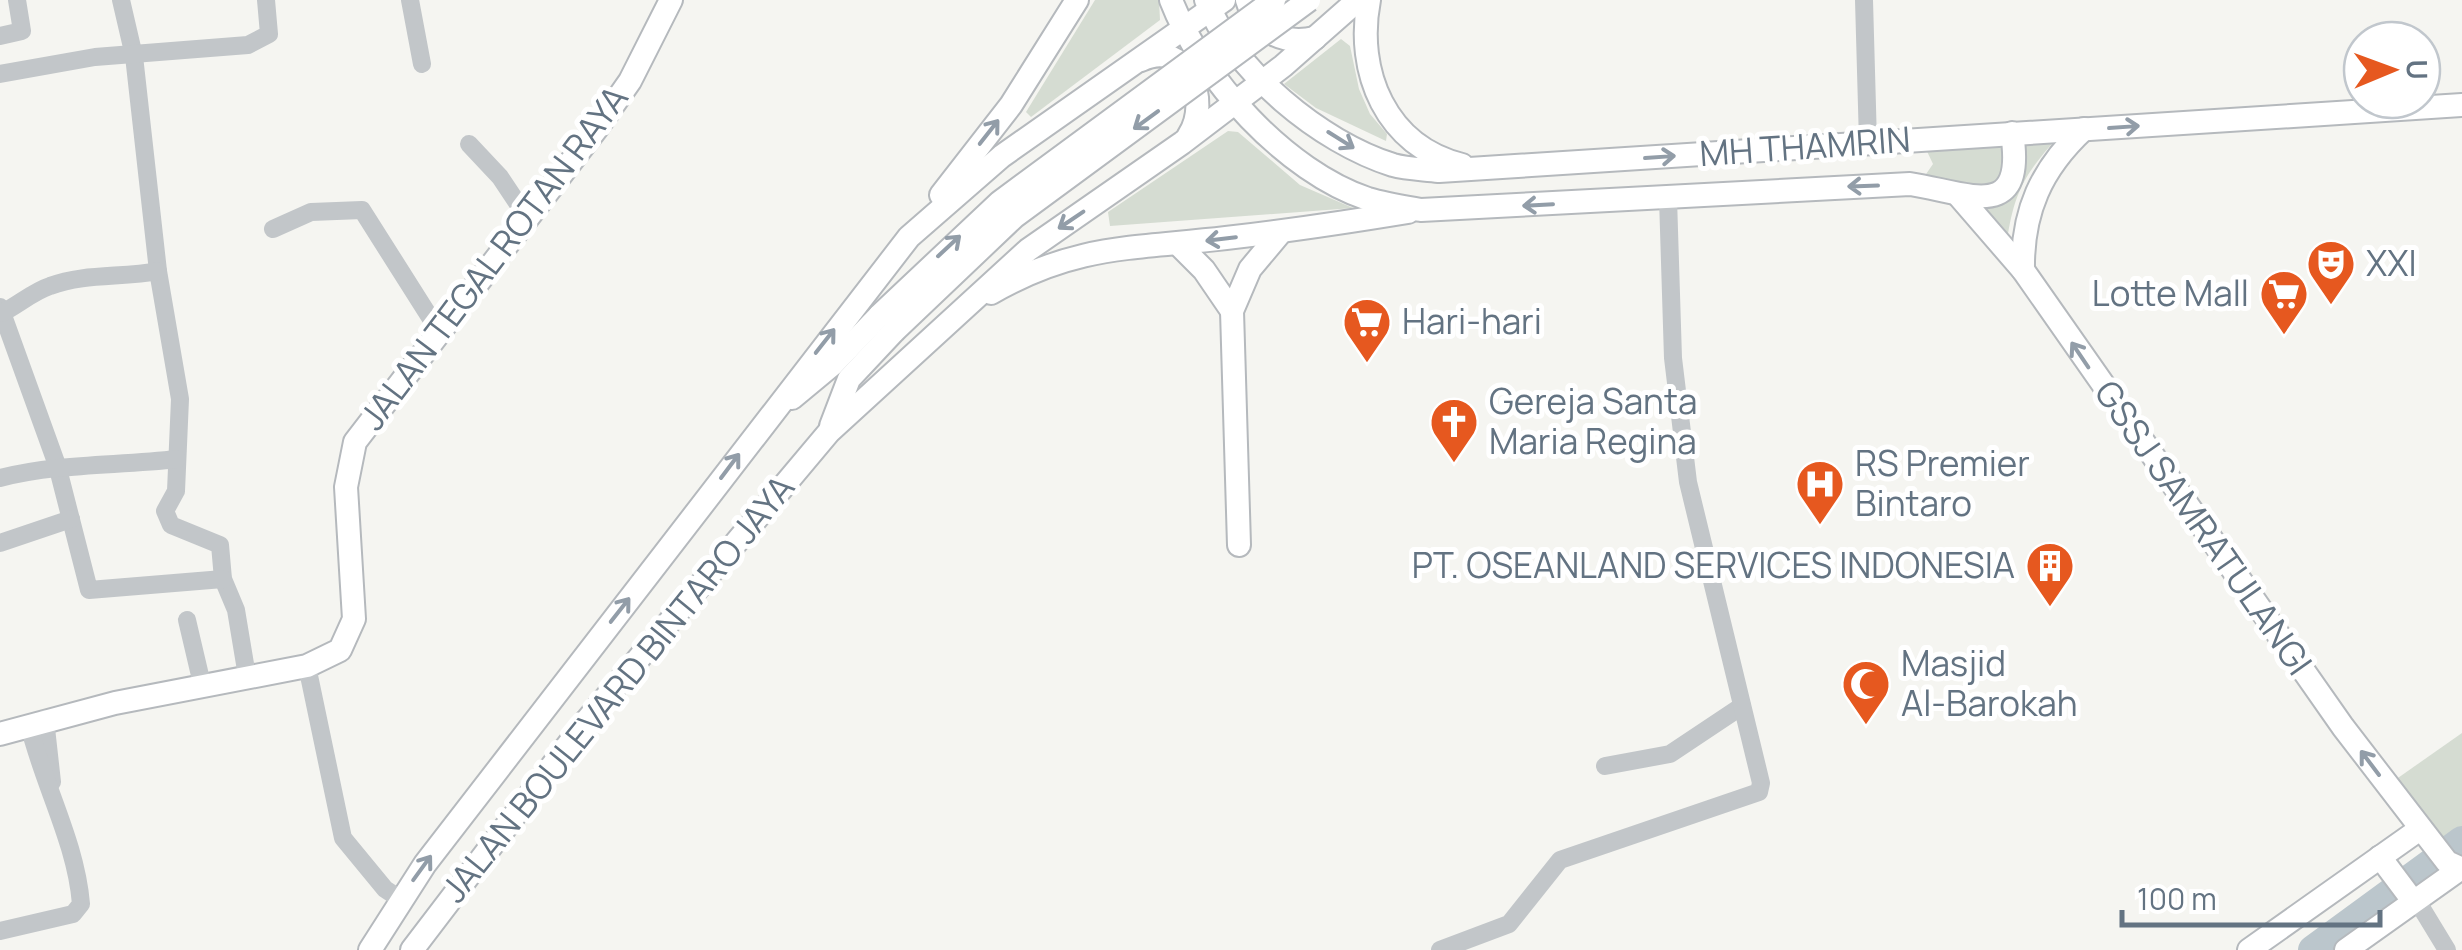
<svg xmlns="http://www.w3.org/2000/svg" width="2462" height="950" viewBox="0 0 2462 950" font-family="Manrope,sans-serif">
<rect width="100%" height="100%" fill="#f5f5f1"/>
<!-- green -->
<g fill="#d5dcd2">
<path d="M1095,0H1159L1160,20L1031,117L1026,112Z"/>
<path d="M1341,39L1350,46L1359,89L1370,114L1387,134L1386,141L1316,108L1284,84Z"/>
<path d="M1228,131L1238,132L1300,185L1353,208L1110,226L1108,212Z"/>
<path d="M2060,135C2026,172 2014,191 2007,241L1924,177L1933,164L1924,145Z"/>
<path d="M2462,733V850L2450,848L2395,780Z"/>
</g>
<g fill="none" stroke-linecap="round" stroke-linejoin="round">
<!-- river -->
<path stroke="#bbc6cc" stroke-width="30" d="M2313,950L2462,841"/>
<!-- major casing -->
<g stroke="#b5b9bd" stroke-width="26">
<g id="major">
<path d="M1171,0C1201,78 1286,172 1368,199C1385,204 1404,207 1421,210L1910,184C1968,193 2026,224 2012,133"/>
<path d="M1206,0C1235,72 1320,142 1393,165C1407,169 1424,169 1439,171L2462,105"/>
<path d="M1247,0C1257,32 1283,45 1315,38"/>
<path d="M1369,0C1355,72 1386,146 1462,165"/>
<path d="M1141,60C1188,38 1211,102 1189,135"/>
<path d="M941,195L1011,105L1077,0"/>
<path d="M1959,196L2023,270L2343,727L2447,862L2462,869"/>
<path d="M1178,244L1204,270L1232,311"/>
<path d="M2023,270C2022,212 2041,169 2084,129"/>
<path d="M991,293C1076,244 1133,249 1226,238C1287,231 1347,222 1408,212"/>
<path d="M792,398L833,364L880,315"/>
<path d="M831,426L849,379L894,331"/>
<path d="M1239,545L1232,311L1250,269L1281,232"/>
<path d="M0,734L115,703L307,666L340,650L354,619L346,487L355,442L597,128L630,81L671,0"/>
<path d="M2380,857L2413,901"/>
<path d="M370,950L425,864L909,237L1002,156L1224,0"/>
<path d="M412,950L588,719L829,432L1028,250L1182,143L1283,66L1358,0"/>
<path d="M2249,950L2420,829"/>
<path d="M2346,950L2460,869"/>
</g>
</g>
<!-- minor -->
<g stroke="#c2c6c9" stroke-width="18">
<path d="M121,0L134,56L158,271L180,399L176,491L165,511L171,525L220,545L223,579L236,610L247,676"/>
<path d="M410,0L422,64"/>
<path d="M1864,0L1868,142"/>
<path d="M0,36L22,31L17,0"/>
<path d="M0,74L95,57L248,45L269,34L266,0"/>
<path d="M469,144L500,177L528,219"/>
<path d="M273,229L311,212L362,210L438,330"/>
<path d="M0,307L57,465L89,590L223,579"/>
<path d="M2,313C18,305 34,291 50,286C85,273 122,278 158,271"/>
<path d="M0,478C59,463 117,466 177,459"/>
<path d="M0,543L71,519"/>
<path d="M187,620L202,684"/>
<path d="M307,666L343,838L385,889L400,899"/>
<path d="M45,719L52,782"/>
<path d="M1605,766L1670,754L1742,706"/>
<path d="M2416,899L2447,950"/>
<path d="M0,931L73,914L81,904C76,842 43,784 29,725"/>
<path d="M1440,950L1509,924L1560,860L1759,792L1761,783L1688,482L1673,358L1668,198"/>
</g>
<!-- major -->
<use href="#major" stroke="#fff" stroke-width="22"/>
<!-- major-bridge casing -->
<g stroke="#b5b9bd" stroke-width="26" stroke-linecap="butt">
<g id="major-bridge">
<path d="M880,315L1000,202L1274,0"/>
<path d="M894,331L1014,217L1309,0"/>
</g>
</g>
<!-- major-bridge -->
<use href="#major-bridge" stroke="#fff" stroke-width="22"/>
</g>
<!-- one-way arrows -->
<defs><path id="oneway-shaft" d="M-6 0H5M1.5-3L5.5 0L1.5 3" fill="none" stroke-width="1.6" stroke-linecap="round" stroke-linejoin="round" transform="scale(2.5)"/></defs>
<g stroke="#929da8">
<use href="#oneway-shaft" transform="translate(1146 120) rotate(144)"/>
<use href="#oneway-shaft" transform="translate(2124 127) rotate(-4)"/>
<use href="#oneway-shaft" transform="translate(989 132) rotate(-52)"/>
<use href="#oneway-shaft" transform="translate(1341 140) rotate(32)"/>
<use href="#oneway-shaft" transform="translate(1660 157) rotate(-4)"/>
<use href="#oneway-shaft" transform="translate(1863 186) rotate(178)"/>
<use href="#oneway-shaft" transform="translate(1538 205) rotate(177)"/>
<use href="#oneway-shaft" transform="translate(1071 220) rotate(146)"/>
<use href="#oneway-shaft" transform="translate(1221 239) rotate(173)"/>
<use href="#oneway-shaft" transform="translate(949 246) rotate(-43)"/>
<use href="#oneway-shaft" transform="translate(825 341) rotate(-52)"/>
<use href="#oneway-shaft" transform="translate(2080 355) rotate(-124)"/>
<use href="#oneway-shaft" transform="translate(730 466) rotate(-53)"/>
<use href="#oneway-shaft" transform="translate(620 610) rotate(-52)"/>
<use href="#oneway-shaft" transform="translate(2370 763) rotate(-127)"/>
<use href="#oneway-shaft" transform="translate(422 868) rotate(-54)"/>
</g>
<!-- icons -->
<defs>
<g id="theatre-pin" transform="scale(2.5)"><path d="M0 17L-7.5 6A9.5 9.5 0 1 1 7.5 6Z" fill="#e6581f" stroke="#fff"/><path d="M-5-5.5Q0-4 5-5.5V0Q5 5 0 6Q-5 5-5 0ZM-3.3-2.5H-1v1.5H-3.3ZM1-2.5H3.3v1.5H1ZM-2.8 1Q0 5.5 2.8 1Z" fill="#fff"/></g>
<g id="supermarket-pin" transform="scale(2.5)"><path d="M0 17L-7.5 6A9.5 9.5 0 1 1 7.5 6Z" fill="#e6581f" stroke="#fff"/><path d="M-6-5.5h2.5l.6 2H6L4.5 2H-2.5L-4.4-4H-6ZM-1.5 3.2a1.3 1.3 0 1 0 .1 0ZM3 3.2a1.3 1.3 0 1 0 .1 0Z" fill="#fff"/></g>
<g id="church-pin" transform="scale(2.5)"><path d="M0 17L-7.5 6A9.5 9.5 0 1 1 7.5 6Z" fill="#e6581f" stroke="#fff"/><path d="M-1.2-6h2.4v3.5h3.3v2.4h-3.3V6h-2.4V-.1h-3.3v-2.4h3.3Z" fill="#fff"/></g>
<g id="hospital-pin" transform="scale(2.5)"><path d="M0 17L-7.5 6A9.5 9.5 0 1 1 7.5 6Z" fill="#e6581f" stroke="#fff"/><path d="M-5-5h3v3.5h4V-5h3V5h-3V1.5h-4V5h-3Z" fill="#fff"/></g>
<g id="building-pin" transform="scale(2.5)"><path d="M0 17L-7.5 6A9.5 9.5 0 1 1 7.5 6Z" fill="#e6581f" stroke="#fff"/><path d="M-4-6H4V6H1V3H-1V6H-4ZM-2.5-4.3h1.7v1.8h-1.7ZM.8-4.3h1.7v1.8H.8ZM-2.5-1h1.7V.8h-1.7ZM.8-1h1.7V.8H.8Z" fill="#fff"/></g>
<g id="mosque-pin" transform="scale(2.5)"><path d="M0 17L-7.5 6A9.5 9.5 0 1 1 7.5 6Z" fill="#e6581f" stroke="#fff"/><path d="M3.5-4.9A6 6 0 1 0 3.5 4.9A5 5 0 1 1 3.5-4.9Z" fill="#fff"/></g>
</defs>
<g fill-rule="evenodd">
<use href="#theatre-pin" x="2331" y="264"/>
<use href="#supermarket-pin" x="2284" y="294"/>
<use href="#supermarket-pin" x="1367" y="322"/>
<use href="#church-pin" x="1454" y="422"/>
<use href="#hospital-pin" x="1820" y="484"/>
<use href="#building-pin" x="2050" y="566"/>
<use href="#mosque-pin" x="1866" y="684"/>
</g>
<g text-anchor="middle" stroke-width="10" stroke-linejoin="round" paint-order="stroke">
<!-- street labels -->
<g font-size="35" fill="#637382" stroke="#fff">
<text transform="translate(1805 147) rotate(-4)" y="12">MH THAMRIN</text>
<text transform="translate(494 258) rotate(-53)" y="12">JALAN TEGAL ROTAN RAYA</text>
<text transform="translate(2203 528) rotate(55)" y="12">GSSJ SAMRATULANGI</text>
<text transform="translate(618 689) rotate(-51)" y="12">JALAN BOULEVARD BINTARO JAYA</text>
</g>
<!-- poi labels -->
<g font-size="35" fill="#637382" stroke="#fff" text-anchor="start">
<text x="2366" y="276">XXI</text>
<text x="2249" y="306" text-anchor="end">Lotte Mall</text>
<text x="1402" y="334">Hari-hari</text>
<text x="1489" y="414">Gereja Santa<tspan x="1489" dy="40">Maria Regina</tspan></text>
<text x="1855" y="476">RS Premier<tspan x="1855" dy="40">Bintaro</tspan></text>
<text x="2015" y="578" text-anchor="end">PT. OSEANLAND SERVICES INDONESIA</text>
<text x="1901" y="676">Masjid<tspan x="1901" dy="40">Al-Barokah</tspan></text>
</g>
</g>
<!-- north arrow -->
<g transform="translate(2392 70) rotate(89)"><circle r="48" fill="#ffffff" stroke="#c1c7cd" stroke-width="2.5"/>
<path d="M0-8L18 38L0 25L-18 38Z" fill="#e6581f"/>
<text y="-15" font-size="28" font-weight="bold" text-anchor="middle" fill="#637382">U</text>
</g>
<!-- scale -->
<path d="M2122 910v15h258v-15" fill="none" stroke="#637382" stroke-width="5"/>
<text x="2137" y="910" font-size="30" fill="#637382" stroke="#ffffff" stroke-width="8" paint-order="stroke">100 m</text>
</svg>
